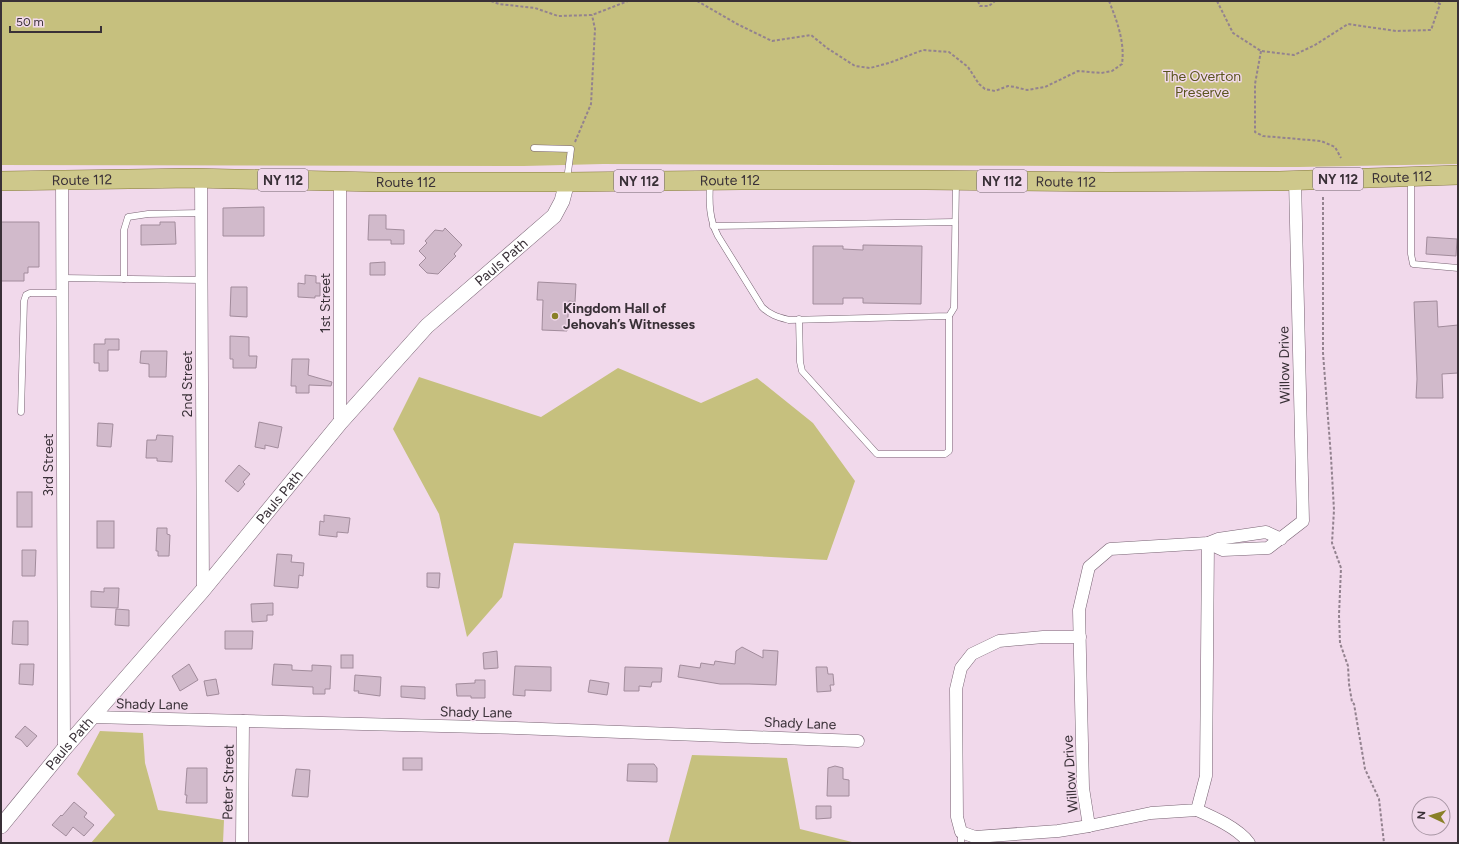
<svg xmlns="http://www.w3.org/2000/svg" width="1459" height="844" viewBox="0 0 1459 844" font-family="Figtree,sans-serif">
<rect width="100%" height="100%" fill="#f1d9eb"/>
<!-- green -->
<g fill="#c6c07e">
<path d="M1,1H1458V164L1299,167L603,164L524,166L1,165Z"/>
<path d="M618,368L701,403L757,378L813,423L855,481L827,560L514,543L502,597L467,637L439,514L393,429L419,377L541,417Z"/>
<path d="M100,731L143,733L145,763L158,810L224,820L223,843H91L115,815L77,774Z"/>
<path d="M692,755L787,758L800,829L856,843H668Z"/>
</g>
<!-- building -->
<g fill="#d1bacb" stroke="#a28c9c">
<path d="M264,207V236H223V208Z"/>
<path d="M369,215H386V229L404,230V244H391V240H368Z"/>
<path d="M1,222H39V267H28V273H24V281H1Z"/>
<path d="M160,222H175L176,244L141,245V225H160Z"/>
<path d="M445,228L462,245L454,254L456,256L438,274L427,273L419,265L426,258L419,251L427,243L425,241L435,230L443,231Z"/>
<path d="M1427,237L1457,239L1456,256L1426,254Z"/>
<path d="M863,245L922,246L921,304L863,303V298H843V304H813V246H843V249L863,250Z"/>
<path d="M385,262V275H370V263Z"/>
<path d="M305,275L316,276V283H320V296H315V298L298,297V283L305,284Z"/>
<path d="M538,282L576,284L575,302L569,301L567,331L542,330L543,300H537Z"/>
<path d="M231,287H247V317L230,316Z"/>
<path d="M1437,301L1438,327L1458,325V373L1442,374L1443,398H1416L1417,379L1414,302Z"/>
<path d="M230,336L249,337V356H257L256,368H233V359H230Z"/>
<path d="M105,339H119V350H108V371H99V363H94V344H105Z"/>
<path d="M141,351H167L166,377H149V364L140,363Z"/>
<path d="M292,359H309L308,375L332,382L331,386L309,385V393H296V386H291Z"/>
<path d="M259,422L282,427L278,448L265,445V449L255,447Z"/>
<path d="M98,423L113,424L111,447L97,446Z"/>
<path d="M157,435L173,436L172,462L157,461V458H146L147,440H156Z"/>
<path d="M239,465L250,474L243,482L245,484L238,492L225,481Z"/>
<rect x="17" y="492" width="15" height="35"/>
<path d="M324,515L350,518L348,533L337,532V537L319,535L320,521L324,522Z"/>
<rect x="97" y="521" width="17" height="27"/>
<path d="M157,528H167V534L170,535L169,556H158V551H156Z"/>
<path d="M22,550H36L35,576H22Z"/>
<path d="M277,554L292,555L291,562L304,563L303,576L299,575L298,588L274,586Z"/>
<path d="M427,573H440L439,588L427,587Z"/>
<path d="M104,588H119L118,608L91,607V591L104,592Z"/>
<path d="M273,603V615H267V621L252,622L251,604Z"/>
<path d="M116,609L129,610V626L115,625Z"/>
<path d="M13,621H28V645L12,644Z"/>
<path d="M225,631H253L252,649H225Z"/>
<path d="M742,647L763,658V650L778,651L776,685L749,684H720L678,677L680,665L700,668L701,663L714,665L715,661L735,664L736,651Z"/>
<path d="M497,651L498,668L484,669L483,653Z"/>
<rect x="341" y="655" width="12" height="13"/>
<path d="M20,664H34L33,685L19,684Z"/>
<path d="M189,664L198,680L180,691L172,676Z"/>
<path d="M274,664L292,665V670L312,671V665L331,666L330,689H325V694H313V687L272,685Z"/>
<path d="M515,666L551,667V691L525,690V696L513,695Z"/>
<path d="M625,667L662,668L661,682H652L651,687L639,686V691H624Z"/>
<path d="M816,667H827L828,674H833L834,685H830L831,691L817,692Z"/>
<path d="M355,675L381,677L380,696L358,693L359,691H354Z"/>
<path d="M216,679L219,694L207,696L204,681Z"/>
<path d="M475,680H485V698H471V696H457L456,684L475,683Z"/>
<path d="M590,680L609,683L607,695L588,692Z"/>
<path d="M401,686L425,687V699L401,697Z"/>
<path d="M25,726L37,736L27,747L21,740L15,737Z"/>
<rect x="403" y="758" width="19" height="12"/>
<path d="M628,764H654L657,768V782L627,781Z"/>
<path d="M835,766L843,768V779L849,780V796H827L828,768Z"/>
<path d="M187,768H207V803H186L187,795H185Z"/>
<path d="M296,769L310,770L308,797L292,796Z"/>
<path d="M74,802L87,813L84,817L94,825L84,836L73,827L66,836L52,825L61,815L62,816Z"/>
<path d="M816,806H831V818L816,819Z"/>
</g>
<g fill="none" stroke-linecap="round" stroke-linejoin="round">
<!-- service casing -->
<g stroke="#786373" stroke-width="7">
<g id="service">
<path d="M534,148L571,149L567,180"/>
<path d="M1411,178V254L1413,264L1458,268"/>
<path d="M710,183C709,202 709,219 718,236L762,307C770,315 778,317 789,320L949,316L954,308L956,182"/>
<path d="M713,226L955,222"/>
<path d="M62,278L201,280"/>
<path d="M124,279V230L128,217L148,214L201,213"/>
<path d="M799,319L800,362L802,371L877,454H945L949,451V316"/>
<path d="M21,412L24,301L26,295L30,293H62"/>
<path d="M961,843V832"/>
</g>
</g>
<!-- minor casing -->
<g stroke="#786373" stroke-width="13">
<g id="minor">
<path d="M201,178L203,590"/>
<path d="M62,180L64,749"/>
<path d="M340,182V423"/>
<path d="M1208,543L1206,776L1197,810L1151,813L1089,826L1083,788L1079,610L1089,567L1110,549L1208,543L1218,539L1266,532L1281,539"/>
<path d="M1208,543L1223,550L1268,548L1303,521L1295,180"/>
<path d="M1080,637H1043L999,641L972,654L961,668L956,689L957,817L961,832L975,837L1058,831L1089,826"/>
<path d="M92,717L516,728L858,741"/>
<path d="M1197,810C1213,817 1238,828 1249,843"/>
<path d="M242,843L243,721"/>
</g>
</g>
<!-- tertiary casing -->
<g stroke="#786373" stroke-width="16">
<g id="tertiary">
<path id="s1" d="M1,826L64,749L203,590L340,423L427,326L554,216L562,201L567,182"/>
</g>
</g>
<!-- primary casing -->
<g stroke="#857b3b" stroke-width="20">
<g id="primary">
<path id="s2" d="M1,181L192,178L377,182H567L741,180H926L1108,182L1279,181L1458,175"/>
</g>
</g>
<!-- path -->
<g stroke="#93828f" stroke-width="2" stroke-dasharray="3 2" stroke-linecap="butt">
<path d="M491,1L499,4L535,8L558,16L592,15L628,1"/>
<path d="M697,1L739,25L772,41L811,35L827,48L855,66L870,68L889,63L923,50L949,52L968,67L979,84L985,89L995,91L1008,86L1015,87L1027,90L1045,87L1078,71L1101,73L1112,71L1122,64C1125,42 1117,21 1109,1"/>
<path d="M978,1L980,6H989L995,1"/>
<path d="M1217,1L1233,33L1261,51L1294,55L1315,45L1348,24L1396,31L1431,30L1440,4L1434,1"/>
<path d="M1261,51L1255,84V132L1263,136L1321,141L1335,147L1341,158"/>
<path d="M575,142L591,104L595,29L592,15"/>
<path d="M1323,197V353L1331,457L1334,510L1332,543L1341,568L1339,615L1340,643L1348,666L1349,684L1352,702L1354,704L1365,769L1379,799L1384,843"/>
</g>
<!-- service -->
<use href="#service" stroke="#fff" stroke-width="6"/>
<!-- minor -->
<use href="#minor" stroke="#fff" stroke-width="12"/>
<!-- tertiary -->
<use href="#tertiary" stroke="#fff" stroke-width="15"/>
<!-- primary -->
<use href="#primary" stroke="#cec88b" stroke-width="19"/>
</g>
<!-- markers -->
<circle fill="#898027" stroke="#f1d9eb" stroke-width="1.5" cx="555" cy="316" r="4"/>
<g text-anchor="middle" stroke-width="3" stroke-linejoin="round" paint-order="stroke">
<!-- shield labels -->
<g fill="#f1d9eb" stroke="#70636d" stroke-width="1">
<rect x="1313" y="168" width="50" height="22" rx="3"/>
<rect x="258" y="169" width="50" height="22" rx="3"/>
<rect x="614" y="170" width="50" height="22" rx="3"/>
<rect x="977" y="170" width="50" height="22" rx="3"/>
</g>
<g font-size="13" font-weight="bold" fill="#393037">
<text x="1338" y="184">NY 112</text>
<text x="283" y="185">NY 112</text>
<text x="639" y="186">NY 112</text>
<text x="1002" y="186">NY 112</text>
</g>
<!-- park labels -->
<g font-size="14" fill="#5a541e" stroke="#f1d9eb">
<text x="1202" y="81">The Overton<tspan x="1202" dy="16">Preserve</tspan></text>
</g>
<!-- street labels -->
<g font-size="14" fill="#393037" stroke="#f1d9eb">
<text dy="5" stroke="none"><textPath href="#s2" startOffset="1401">Route 112</textPath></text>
<text dy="5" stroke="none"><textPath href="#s2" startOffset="81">Route 112</textPath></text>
<text dy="5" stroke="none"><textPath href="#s2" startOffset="729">Route 112</textPath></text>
<text dy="5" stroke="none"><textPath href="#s2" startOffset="1065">Route 112</textPath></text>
<text dy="5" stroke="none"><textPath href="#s2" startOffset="405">Route 112</textPath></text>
<text dy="5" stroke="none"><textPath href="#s1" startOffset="755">Pauls Path</textPath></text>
<text transform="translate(325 303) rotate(-90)" y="5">1st Street</text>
<text transform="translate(1284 365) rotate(-91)" y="5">Willow Drive</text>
<text transform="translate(187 384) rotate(-90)" y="5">2nd Street</text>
<text transform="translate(48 465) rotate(-90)" y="5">3rd Street</text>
<text dy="5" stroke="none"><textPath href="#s1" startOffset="431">Pauls Path</textPath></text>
<text transform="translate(152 704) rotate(1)" y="5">Shady Lane</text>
<text transform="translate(476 712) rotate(1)" y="5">Shady Lane</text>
<text transform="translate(800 723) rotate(2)" y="5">Shady Lane</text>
<text dy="5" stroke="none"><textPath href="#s1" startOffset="107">Pauls Path</textPath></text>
<text transform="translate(1070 774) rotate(-94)" y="5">Willow Drive</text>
<text transform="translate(228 782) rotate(-89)" y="5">Peter Street</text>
</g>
<!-- poi labels -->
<g font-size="14" font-weight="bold" fill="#393037" stroke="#f1d9eb" text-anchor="start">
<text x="563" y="313">Kingdom Hall of<tspan x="563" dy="16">Jehovah’s Witnesses</tspan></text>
</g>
</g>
<!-- border -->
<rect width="1459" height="844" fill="none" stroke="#393037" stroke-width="4"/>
<!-- north arrow -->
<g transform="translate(1431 816) rotate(274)"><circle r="19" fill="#f1d9eb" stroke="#a795a3"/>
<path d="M0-3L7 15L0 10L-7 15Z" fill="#898027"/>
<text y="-6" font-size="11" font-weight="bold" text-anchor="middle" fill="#393037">N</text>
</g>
<!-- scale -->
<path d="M10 26v6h91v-6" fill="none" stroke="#393037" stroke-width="2"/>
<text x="16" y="26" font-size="12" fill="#393037" stroke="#f1d9eb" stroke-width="3" paint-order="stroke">50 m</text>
</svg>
